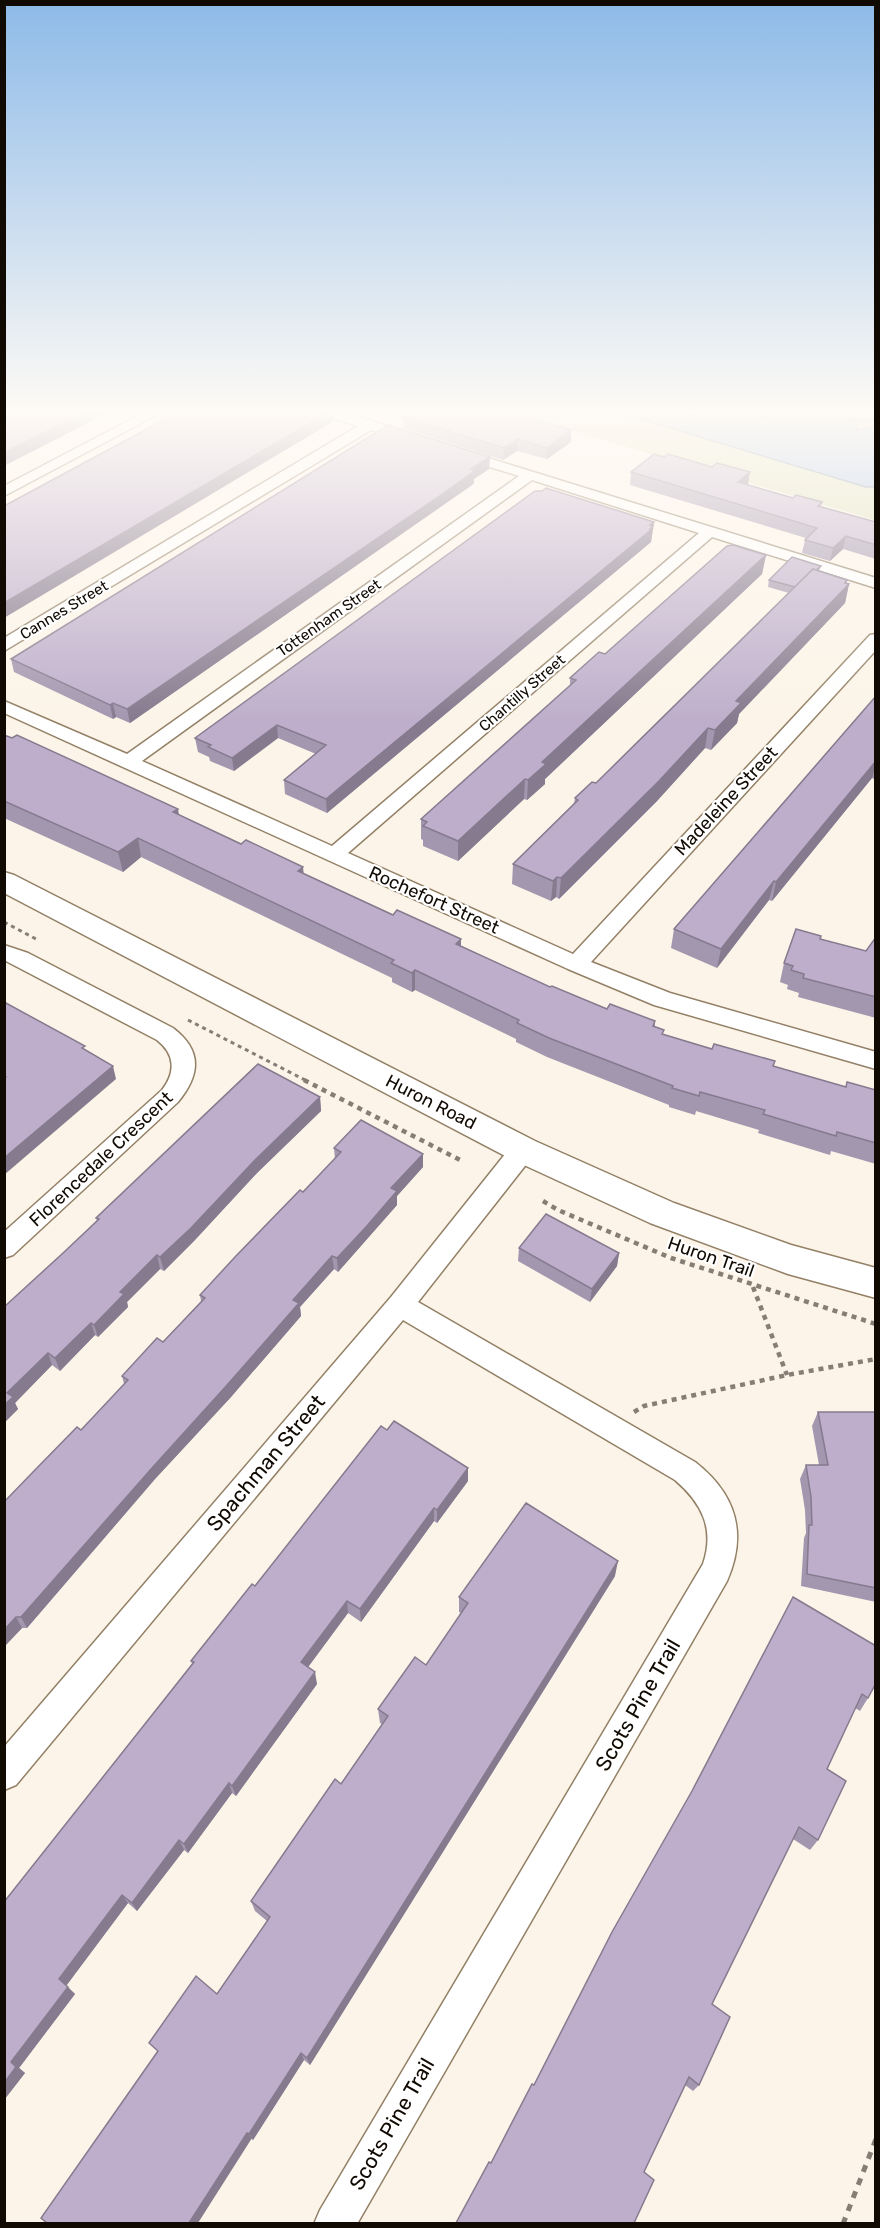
<svg xmlns="http://www.w3.org/2000/svg" width="880" height="2228" viewBox="0 0 880 2228" font-family="Rubik,sans-serif">
<rect width="100%" height="100%" fill="#fcf4e8"/>
<!-- green -->
<path fill="#dde0b9" d="M501,410H875V520Z"/>
<!-- water -->
<path fill="#a5c3e7" stroke="#798ca3" stroke-width="1.5" d="M629,410H671L696,416L698,410H857L855,416L857,430L875,427V487H866L630,416Z"/>
<g fill="none" stroke-linecap="round" stroke-linejoin="round">
<!-- stream -->
<path stroke="#798ca3" stroke-width="5" d="M847,420H876"/>
<!-- street casing -->
<g stroke="#938066" stroke-width="3">
<g id="street">
<path d="M149,410H166L4,496V486Z"/>
<path d="M315,410H336L419,436L421,439L414,443L371,430L4,651V638L358,426L317,413Z"/>
<path d="M459,449L876,578V588L712,537L348,853L573,954L870,635L876,634V650L591,962L670,993L876,1052V1069L654,1005L568,969L4,713V701L127,754L519,476L454,456L452,453ZM532,480L699,533L332,846L142,761Z"/>
<path d="M4,945L28,953L173,1028C203,1051 200,1075 178,1102L13,1255L4,1258V1232L162,1090C176,1072 175,1054 157,1040L4,960Z"/>
<path d="M523,1141L532,1143L535,1150L532,1157L418,1302L695,1462C736,1494 748,1533 727,1581L357,2224H314L320,2210L703,1564C715,1529 702,1503 675,1480L403,1320L16,1785L4,1790V1747L391,1297L514,1143Z"/>
</g>
</g>
<!-- secondary casing -->
<g stroke="#938066" stroke-width="3">
<path id="secondary" d="M4,872L14,875L535,1141L674,1203L791,1245L876,1268V1298L788,1274L650,1223L511,1159L4,893Z"/>
</g>
<!-- path-far2 -->
<g stroke="#867e75" stroke-width="3" stroke-dasharray="4 4" stroke-linecap="butt">
<path d="M4,922L36,939"/>
<path d="M188,1020L307,1081"/>
</g>
<!-- path-far1 -->
<g stroke="#867e75" stroke-width="4.5" stroke-dasharray="5 5" stroke-linecap="butt">
<path d="M304,1080L462,1161"/>
<path d="M543,1201L558,1210L671,1258L876,1324"/>
<path d="M753,1287L787,1375"/>
<path d="M634,1412L644,1406L787,1375L876,1359"/>
</g>
<!-- path -->
<path stroke="#867e75" stroke-width="5" stroke-dasharray="7 7" stroke-linecap="butt" d="M843,2224L876,2139"/>
<!-- street -->
<use href="#street" fill="#fff" fill-rule="evenodd"/>
<!-- secondary -->
<use href="#secondary" fill="#fff" fill-rule="evenodd"/>
</g>
<!-- wall -->
<g fill="#a396af">
<path d="M387,410H502L571,430V442L547,459L517,451L503,460L403,428V417L405,415Z"/>
<path d="M490,457L489,469L474,479V483L472,485L130,723L116,717L113,719L14,672L11,659Z"/>
<path d="M664,457L712,467L748,485L793,498L822,502L821,507L876,522V559L843,549L830,561L802,553L805,540L806,538L630,485L631,472Z"/>
<path d="M654,522L651,542L327,813L285,794L284,780L316,754L278,738L234,771L210,761L209,757L198,752L195,738Z"/>
<path d="M766,555L762,574L545,779V784L527,800L524,799L458,861L423,846V840L421,839V819L570,686V678L605,654Z"/>
<path d="M821,566L819,571L847,580L846,583L849,584L845,603L739,714L737,723L711,750L705,748L657,801L559,899L556,897L551,901L512,884L513,864L574,804L575,798L596,783L789,593L768,587L769,580Z"/>
<path d="M876,696V780L872,778L772,901L769,900L717,968L671,948L674,929Z"/>
<path d="M4,735L550,987L607,1009L655,1021V1027L663,1035L846,1087L876,1090V1164L831,1151L830,1155L758,1133L759,1130L696,1111L695,1115L669,1107V1105L547,1057L516,1042V1039L415,990L412,992L392,982V978L141,857L123,872L4,818Z"/>
<path d="M876,937V1018L798,997L799,993L787,989L788,985L780,982L784,963L820,939L866,951Z"/>
<path d="M320,1097L321,1111L257,1173L194,1241L164,1271L160,1269L127,1302L128,1307L98,1337L95,1335L60,1371L52,1365L15,1403L18,1409L4,1423V1307L62,1254L97,1221L96,1218Z"/>
<path d="M334,1148L423,1167L397,1196V1205L338,1272L334,1269L300,1307L301,1316L231,1397L155,1479L27,1628H22L4,1647V1502L81,1430L124,1384L122,1376L163,1342L201,1301L200,1295L335,1159Z"/>
<path d="M519,1248L619,1253L617,1266L590,1302L518,1261Z"/>
<path d="M818,1412H876V1602L801,1586L804,1538L806,1533L805,1510L800,1479L806,1465H819L812,1426Z"/>
<path d="M468,1481L437,1523L434,1521L361,1622L348,1613L308,1667L317,1684L236,1796L232,1793L188,1853L184,1850L137,1911L128,1903L66,1986L75,1994L19,2068L25,2073L4,2100V1902L192,1664L191,1661L255,1586Z"/>
<path d="M615,1576L310,2065L304,2060L253,2140L149,2043L217,1994L267,1921L255,1911L251,1901L341,1784L382,1724L380,1723L378,1709L426,1665L461,1613L459,1612V1597Z"/>
<path d="M793,1597L868,1698L860,1711L855,1708L827,1769L818,1840L810,1850L793,1839L712,2004L699,2085L693,2091L685,2085L644,2172L491,2163L534,2085L692,1791Z"/>
</g>
<!-- shaded-wall -->
<g fill="#857a8e">
<path d="M89,410H113L4,466V453Z"/>
<path d="M332,410H334V421L4,618V603Z"/>
<path d="M571,430V442L547,459V448Z"/>
<path d="M518,439L517,451L503,460L504,448Z"/>
<path d="M490,457L489,469L474,479V483L472,485L130,723L127,709Z"/>
<path d="M750,472L748,485L738,482Z"/>
<path d="M654,522L651,542L327,813L326,799Z"/>
<path d="M846,536L843,549L830,561L833,548Z"/>
<path d="M766,555L762,574L545,779V784L527,800L528,780L542,762Z"/>
<path d="M847,580L845,588L849,584L845,603L739,714L737,723L711,750L715,730L736,701Z"/>
<path d="M113,703L116,717L113,719L110,705Z"/>
<path d="M277,725L278,738L234,771L232,758Z"/>
<path d="M708,728L705,748L657,801L559,899L561,878Z"/>
<path d="M876,761V765L872,778L772,901L776,882Z"/>
<path d="M525,779L524,799L458,861V841Z"/>
<path d="M178,809L181,828L173,812Z"/>
<path d="M138,838L141,857L123,872L118,852Z"/>
<path d="M303,867L305,886L298,871Z"/>
<path d="M557,877L556,897L551,901L553,881Z"/>
<path d="M774,881L769,900L717,968L721,949Z"/>
<path d="M461,939V959L456,944Z"/>
<path d="M415,970V990L412,992V973Z"/>
<path d="M113,1066L116,1079L4,1175V1158Z"/>
<path d="M320,1097L321,1111L257,1173L194,1241L164,1271L160,1257L255,1160Z"/>
<path d="M423,1154V1167L397,1196V1205L338,1272L337,1258L391,1188Z"/>
<path d="M619,1253L617,1266L590,1302L592,1289Z"/>
<path d="M157,1255L160,1269L127,1302L128,1307L98,1337L94,1325L120,1292Z"/>
<path d="M332,1256L334,1269L300,1307L301,1316L231,1397L155,1479L27,1628L21,1617L293,1300Z"/>
<path d="M91,1323L95,1335L60,1371L55,1358Z"/>
<path d="M48,1353L52,1365L15,1403L18,1409L4,1423V1405L7,1393Z"/>
<path d="M468,1468V1481L437,1523V1510Z"/>
<path d="M434,1508V1521L361,1622L360,1609Z"/>
<path d="M618,1561L615,1576L310,2065L307,2058Z"/>
<path d="M347,1601L348,1613L303,1674L301,1662Z"/>
<path d="M16,1617L22,1628L4,1647V1630Z"/>
<path d="M315,1672L317,1684L236,1796L232,1786Z"/>
<path d="M229,1783L232,1793L188,1853L184,1844Z"/>
<path d="M179,1840L184,1850L137,1911L132,1903Z"/>
<path d="M122,1895L128,1903L66,1986L59,1979Z"/>
<path d="M68,1987L75,1994L19,2068L25,2073L4,2100V2083L11,2062Z"/>
<path d="M301,2053L304,2060L253,2140L249,2134Z"/>
<path d="M247,2133L252,2138L198,2223H189Z"/>
</g>
<!-- building -->
<g fill="#beaecb" stroke="#857a8e" stroke-width="1.5">
<path d="M4,410H89L4,453Z"/>
<path d="M182,410H332L4,603V506Z"/>
<path d="M414,410H502L571,430L547,448L518,439L504,448L403,417Z"/>
<path d="M388,425L490,457L471,469L474,470L472,473L441,495L127,709L113,703L110,705L11,659Z"/>
<path d="M654,454L664,457L668,454L712,467L717,463L750,472L738,482L793,498L796,495L822,502L818,506L876,522V545L846,536L833,548L805,540L817,528L631,472Z"/>
<path d="M546,488L654,522L650,525L653,526L650,529H652L326,799L284,780L326,745L277,725L232,758L208,747L211,745L195,738L535,491H542Z"/>
<path d="M733,545L766,555L542,762L546,764L528,780L525,779L458,841L423,826L427,822L421,819L576,680L570,678L599,652L605,654L727,546Z"/>
<path d="M792,557L821,566L816,570L813,569L795,587L769,580Z"/>
<path d="M813,569L847,580L845,583L849,584L736,701L741,703L715,730L708,728L659,781L561,878L557,877L553,881L513,864L578,800L575,798L592,782L596,783Z"/>
<path d="M876,696V761L776,882L774,881L721,949L674,929Z"/>
<path d="M4,735L12,738L17,735L178,809L173,812L241,844L246,840L303,867L298,871L393,915L397,910L461,939L456,944L550,987L552,986L607,1009L610,1004L655,1021L653,1026L664,1030L662,1034L712,1049L714,1044L775,1061L773,1066L846,1087L847,1082L876,1090V1143L837,1132L836,1136L763,1114L765,1110L700,1092L699,1096L672,1088L673,1086L549,1038L517,1023L519,1020L415,970L412,973L391,963L394,960L138,838L118,852L4,801Z"/>
<path d="M796,929L821,936L820,939L866,951L876,937V997L803,978L804,974L791,970L793,966L784,963Z"/>
<path d="M4,1002L85,1046L82,1048L113,1066L4,1158V1079L6,1077L4,1076Z"/>
<path d="M258,1064L320,1097L255,1160L191,1228L160,1257L157,1255L120,1292L124,1294L94,1325L91,1323L55,1358L48,1353L7,1393L13,1397L4,1405V1307L62,1254L99,1219L96,1218Z"/>
<path d="M361,1120L423,1154L391,1188L397,1191L366,1227L337,1258L332,1256L293,1300L299,1303L228,1384L152,1468L21,1617H16L4,1630V1502L33,1472L77,1427L81,1430L128,1380L122,1376L157,1338L163,1342L205,1298L200,1295L235,1257L300,1190L303,1192L341,1152L334,1148Z"/>
<path d="M546,1214L619,1253L592,1289L519,1248Z"/>
<path d="M818,1412H876V1588L807,1574L809,1525H812L811,1497L806,1465H828Z"/>
<path d="M394,1421L468,1468L437,1510L434,1508L360,1609L347,1601L301,1662L315,1672L232,1786L229,1783L184,1844L179,1840L132,1903L122,1895L59,1979L68,1987L11,2062L16,2067L4,2083V1902L194,1662L191,1661L252,1584L255,1586L381,1426L387,1430Z"/>
<path d="M526,1503L618,1561L307,2058L301,2053L249,2134L247,2133L189,2223H47L41,2218L158,2051L149,2043L196,1976L217,1994L270,1917L251,1901L335,1779L341,1784L388,1716L378,1709L415,1657L426,1665L468,1603L459,1597Z"/>
<path d="M793,1597L876,1646V1683L868,1698L862,1694L827,1769L846,1781L818,1840L799,1827L712,2004L730,2017L699,2085L689,2077L644,2172L654,2180L634,2223H456L489,2162L491,2163L532,2084L534,2085L612,1932L692,1791Z"/>
</g>
<!-- sky -->
<linearGradient id="sky" x2="0" y2="1"><stop stop-color="#8dbae8"/><stop offset="0.57" stop-color="#fefaf5"/><stop offset="1" stop-color="#fefaf5" stop-opacity="0"/></linearGradient>
<rect width="880" height="722" fill="url(#sky)"/>
<g text-anchor="middle" stroke-width="4.5" stroke-linejoin="round" paint-order="stroke">
<!-- far-street labels -->
<g font-size="15" fill="#110a03" stroke="#fff">
<text transform="translate(64 610) rotate(-31)" y="5">Cannes Street</text>
<text transform="translate(329 618) rotate(-35)" y="5">Tottenham Street</text>
<text transform="translate(522 693) rotate(-41)" y="5">Chantilly Street</text>
</g>
<!-- street labels -->
<g font-size="18" fill="#110a03" stroke="#fff">
<text transform="translate(726 801) rotate(-47)" y="6">Madeleine Street</text>
<text transform="translate(434 900) rotate(24)" y="6">Rochefort Street</text>
<text transform="translate(431 1102) rotate(27)" y="6">Huron Road</text>
<text transform="translate(101 1159) rotate(-43)" y="6">Florencedale Crescent</text>
<text transform="translate(711 1257) rotate(19)" y="6">Huron Trail</text>
</g>
<!-- near-street labels -->
<g font-size="21" fill="#110a03" stroke="#fff">
<text transform="translate(266 1463) rotate(-50)" y="7">Spachman Street</text>
<text transform="translate(638 1705) rotate(-60)" y="7">Scots Pine Trail</text>
<text transform="translate(392 2124) rotate(-60)" y="7">Scots Pine Trail</text>
</g>
</g>
<!-- border -->
<rect width="880" height="2228" fill="none" stroke="#110a03" stroke-width="12"/>
</svg>
